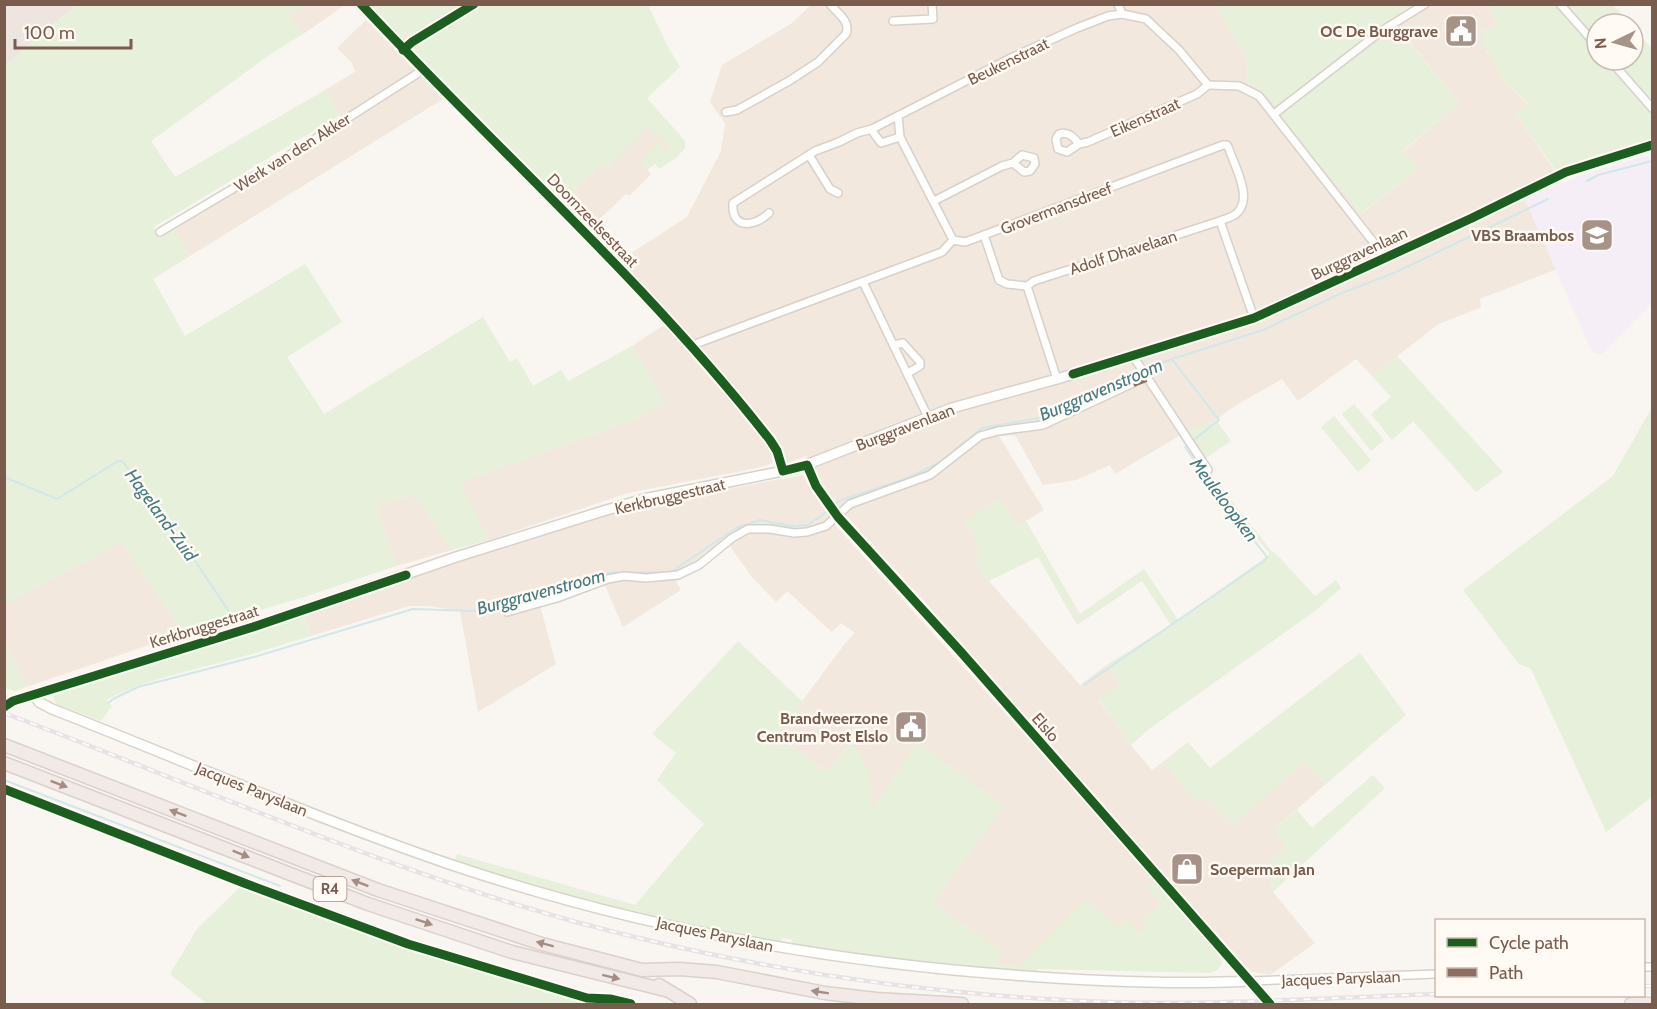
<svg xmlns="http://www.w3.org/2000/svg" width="1657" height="1009" viewBox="0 0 1657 1009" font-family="Cabin,sans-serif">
<rect width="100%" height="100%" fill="#f9f5f0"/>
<!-- residential -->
<g fill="#f2e8de">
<path d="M306,5H345L303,34L289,16Z"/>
<path d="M811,5H1215L1248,60L1246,82L1260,89L1271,99L1361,214L1418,169L1403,152L1459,103L1396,25L1432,5H1487L1497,24L1482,32L1487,53L1493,57L1500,77L1527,104L1515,112L1562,182L1525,200L1557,269L1480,299L1481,307L1437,325L1372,376L1356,359L1298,401L1282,379L1233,407L1216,420L1184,433L1115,474L1110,465L1076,480L1043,485L1015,435L999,436L1044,510L1017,526L978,541L976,563L989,581L1080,685L1108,664L1120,684L1099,700L1131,745L1152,770L1163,762L1197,802L1204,796L1232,824L1304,763L1326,784L1273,830L1287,847L1270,882L1273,892L1315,943L1270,975L1250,971L925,602L832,500L830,501L806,456L787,463L774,435L680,326L619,261L687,217L721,151L725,123L710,102L722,65L792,23Z"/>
<path d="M366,20L443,99L190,256L173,229L345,124L325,90L358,70L355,71L352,63L337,48Z"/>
<path d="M648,126L671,147L667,152L658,143L641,161L651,174L629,196L626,194L589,229L576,215L585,208L572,193L601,164L607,168Z"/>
<path d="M664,325L759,434L770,449L773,463L757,468L628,493L489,540L459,483L641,417L664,402L632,346Z"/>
<path d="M803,475L810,489L836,526L1155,879L1160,905L1142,921L1147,928L1140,934L1118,927L1019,967L994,963L1002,952L933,903L1004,805L871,809L849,743L827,772L777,735L846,642L855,633L841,623L832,632L787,591L776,602L752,577L729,545L676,582L681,590L623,627L604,583L540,606L556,664L478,712L460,611L428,606H409L311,636L305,616L422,572L613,513L683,497Z"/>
<path d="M414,494L452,550L396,566L376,506Z"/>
<path d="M121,542L184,633L26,687L5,641L4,605Z"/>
</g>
<!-- industrial -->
<path fill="#ede5e0" d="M5,4H76V5L5,66Z"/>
<!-- education -->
<path fill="#f6eef6" d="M1648,155L1652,169V303L1601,355L1592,352L1525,200L1581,175Z"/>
<!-- green -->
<g fill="#e7f0db">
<path d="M76,5H306L290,16L303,34L272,53L151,141L175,177L325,90L340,115L154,227L160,238L173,229L190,256L153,279L185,336L305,264L342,322L287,357L324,414L483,317L510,362L517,358L533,386L561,370L568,381L632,346L665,402L641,417L460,483L489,540L452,550L414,494L376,506L396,566L304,597L184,633L121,542L5,605L4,66Z"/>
<path d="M367,5H648L668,47L680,67L647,98L685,141V148L676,158L659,169L655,164L648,169L640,161L658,142L667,152L671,147L648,127L607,168L601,164L572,193L585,208L576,215L427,68L411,51L407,44H404Z"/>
<path d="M1215,5H1432L1411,15L1396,26L1459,103L1403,151L1418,169L1360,214L1326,169L1323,170L1281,116L1271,99L1260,89L1246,82L1248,60Z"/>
<path d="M1487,5H1613L1631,24H1597V60H1633V27L1652,49V140L1555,170L1515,112L1527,103L1500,77L1493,58L1482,46V32L1497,24Z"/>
<path d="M1397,356L1503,472L1476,492L1413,421L1392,440L1371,414L1391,397L1372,376Z"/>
<path d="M1354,404L1384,440L1371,451L1342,414Z"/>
<path d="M1652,407V797L1606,832L1531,669L1518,663L1463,590L1613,476Z"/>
<path d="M1334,416L1371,460L1358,472L1321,427Z"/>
<path d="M1216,420L1231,441L1203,460L1184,433Z"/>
<path d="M1181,436L1269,548L1280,558L1315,596L1336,580L1341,588L1315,611L1149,729L1131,745L1099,699L1120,684L1108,664L1171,625L1142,581L1077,625L1038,557L989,581L976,563L978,541L963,522L1000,498L1017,526L1026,521L1080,614L1144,569L1178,620L1270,554L1231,508L1179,437Z"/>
<path d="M305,616L311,636C283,644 255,654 226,661C185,672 144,680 106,700L112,706L101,721L56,704L53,696Z"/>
<path d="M4,641H5L26,687L15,691L5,688Z"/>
<path d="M738,641L803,702L777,735L827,772L849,743C871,763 870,780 872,808L918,742L1004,806L933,903L1003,952L995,963L1019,966L1085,899L1118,927L1127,919L1140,933L1146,928L1141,921L1160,905L1146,886L1155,879L1218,954L1222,962C1220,968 1217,971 1210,973L1038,969L1037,975L973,970L793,946L791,939L782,938L780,943C671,921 561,896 455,860L457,854L635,905L704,824L657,780L676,753L652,734Z"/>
<path d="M1360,653L1406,715L1326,784L1304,763L1232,825L1204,796L1197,803L1163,762L1188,742L1210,768Z"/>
<path d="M1373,775L1385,788L1273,892L1270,882L1262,870L1286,847L1273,830L1297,810L1312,828Z"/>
<path d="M243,884L287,892L410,939L457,954L576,988L582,992V999L610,1001L624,1004H207L170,974L197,929Z"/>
</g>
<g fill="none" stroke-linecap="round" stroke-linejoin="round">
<!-- stream -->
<g stroke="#d0e8ea" stroke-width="2">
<path d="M1587,181L1598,175L1652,161"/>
<path d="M1145,370L1172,359L1263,330L1342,293L1394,273L1548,199"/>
<path d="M4,477L57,499L118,461H122L163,513L234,619"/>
<path d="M833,506L841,500L908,478L940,462L982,428L1044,417L1140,373"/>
<path d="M1084,685L1264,561L1267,557L1223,501L1185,447L1219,420L1172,359"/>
<path d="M108,703L113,699L138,687L254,657L413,609L473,611L564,587L598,573L671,572L736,528L760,520L791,526L808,525L829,510"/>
<path d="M4,780L280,886"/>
</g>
<!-- street casing -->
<g stroke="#d7d1cb" stroke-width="10">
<g id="street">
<path d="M1118,4L1122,14"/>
<path d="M1560,4L1597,46"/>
<path d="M893,21L933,19L932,4"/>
<path d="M1610,60L1652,108"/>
<path d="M726,112L737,110L789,81L818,62L846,34C851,21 837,13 830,4"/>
<path d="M1274,114L1380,32L1425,4"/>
<path d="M898,116L900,137L953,240"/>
<path d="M872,129L873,132L881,143L900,137"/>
<path d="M1079,144C1074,137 1068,131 1059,134L1056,139L1058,149L1067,152L1079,144L1088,142L1197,94L1208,85"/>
<path d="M809,155L830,189L838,193"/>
<path d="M934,201L1002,166L1013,163L1022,155L1034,158L1035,164L1030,171L1024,172L1013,163"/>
<path d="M769,213C755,227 731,230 733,203L815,151L839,142L857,133L872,129L1015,56L1077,28L1108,16L1122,14L1146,19L1179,50L1208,85L1239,86L1259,96L1385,257"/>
<path d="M160,232L296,151L423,70"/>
<path d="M984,235L999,280L1007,284L1027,286"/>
<path d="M863,282L928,417"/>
<path d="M894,345L903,343L920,362V366L908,373"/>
<path d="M692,348L698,343L942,252L953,240L965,242L984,235L1223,145H1227L1229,149C1235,167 1253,198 1237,213C1233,217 1225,219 1220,221L1254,318"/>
<path d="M1133,356L1208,470"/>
<path d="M1057,379L1027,286L1034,281L1220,221"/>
<path d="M507,612L557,598L608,579L624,576L646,578L678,575L699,565L732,538L748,529H770L794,533L807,532L826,526L850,504L930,475L980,436L998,431L1043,425L1133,383"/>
<path d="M1644,967H1652"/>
<path d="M1249,981L1436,974"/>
</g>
</g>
<!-- secondary casing -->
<g stroke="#d9d2cb" stroke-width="12">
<g id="secondary">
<path d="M361,4C497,150 647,283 770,440L777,451L783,471"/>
<path d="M807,465L816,486L838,517L961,652L1270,1004"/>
<path d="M34,694L39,702L52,709C185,761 317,819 452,865C633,926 822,961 1013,975C1091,981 1171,985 1249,981"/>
<path d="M4,707L13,701L253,627L456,557L603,511L644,499L798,468L952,408L1057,379L1254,318L1472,218L1566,172L1652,145"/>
</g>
</g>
<!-- highway casing -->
<g stroke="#dad1cc" stroke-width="15">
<g id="highway">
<path d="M4,745L378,890L542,944L642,970L679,969L717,972L825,993L876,999L962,1004"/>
<path d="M4,763L368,904L512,952L665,990"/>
<path d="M659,985L690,1004"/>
<path d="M1631,1004H1652"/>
</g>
</g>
<!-- street -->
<use href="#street" stroke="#fefefd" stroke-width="7"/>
<!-- secondary -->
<use href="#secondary" stroke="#fefefd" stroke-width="9"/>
<!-- highway -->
<use href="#highway" stroke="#f2eae7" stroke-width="12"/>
<!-- rail casing -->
<g stroke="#e6e3e7" stroke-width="4.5">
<g id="rail">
<path d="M4,713C194,784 380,868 576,922C750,969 930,996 1110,1002C1219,1005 1328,998 1436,994"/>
<path d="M1644,986H1652"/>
</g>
</g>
<!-- rail -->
<use href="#rail" stroke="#fffaf3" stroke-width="2" stroke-dasharray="7" stroke-linecap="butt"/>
<!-- quiet -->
<path stroke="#8d6e63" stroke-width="8" stroke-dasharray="15 8" stroke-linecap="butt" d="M1133,383L1146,378"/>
<!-- cycleway casing -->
<g stroke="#fffaf3" stroke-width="13">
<g id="cycleway">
<path d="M361,4C497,150 647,283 770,440L777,451L783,471L807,465L816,486L838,517L961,652L1270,1004"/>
<path d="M403,50L412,42L474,4"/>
<path d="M1073,374L1254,318L1472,218L1566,172L1652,145"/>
<path d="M4,707L13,701L253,627L406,575"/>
<path d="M4,789L244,883L408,944L587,998L610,999L631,1004"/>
</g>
</g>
<!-- cycleway -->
<use href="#cycleway" stroke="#1b5e20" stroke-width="9"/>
</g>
<!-- one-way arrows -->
<defs><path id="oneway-solid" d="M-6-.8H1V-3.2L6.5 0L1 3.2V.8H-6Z" transform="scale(1.5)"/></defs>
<g fill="#a48e83">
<use href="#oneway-solid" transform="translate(59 784) rotate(21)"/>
<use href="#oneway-solid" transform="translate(178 813) rotate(-159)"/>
<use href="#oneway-solid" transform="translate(241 854) rotate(22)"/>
<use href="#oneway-solid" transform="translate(360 883) rotate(-159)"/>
<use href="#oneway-solid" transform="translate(424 922) rotate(19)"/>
<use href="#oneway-solid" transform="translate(545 944) rotate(-165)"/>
<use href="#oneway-solid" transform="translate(611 977) rotate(14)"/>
<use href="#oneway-solid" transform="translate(820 992) rotate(-171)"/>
</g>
<!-- icons -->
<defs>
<g id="civic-square" transform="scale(1.725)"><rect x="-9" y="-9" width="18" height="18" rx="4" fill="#a69286" stroke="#fffaf3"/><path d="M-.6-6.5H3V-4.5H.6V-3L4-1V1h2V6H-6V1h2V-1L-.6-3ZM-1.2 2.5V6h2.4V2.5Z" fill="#fff"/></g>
<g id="school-square" transform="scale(1.725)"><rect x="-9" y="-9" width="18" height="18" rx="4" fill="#a69286" stroke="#fffaf3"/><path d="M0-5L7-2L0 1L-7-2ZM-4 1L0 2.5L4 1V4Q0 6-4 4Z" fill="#fff"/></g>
<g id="shop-square" transform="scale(1.725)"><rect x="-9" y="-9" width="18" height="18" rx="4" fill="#a69286" stroke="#fffaf3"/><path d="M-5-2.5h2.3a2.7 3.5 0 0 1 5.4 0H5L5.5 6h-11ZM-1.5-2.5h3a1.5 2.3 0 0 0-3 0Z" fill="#fff"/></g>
</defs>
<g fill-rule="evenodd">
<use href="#civic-square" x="1461" y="31"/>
<use href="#school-square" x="1597" y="235"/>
<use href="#civic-square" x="911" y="727"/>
<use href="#shop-square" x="1187" y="869"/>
</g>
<g text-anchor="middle" stroke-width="5" stroke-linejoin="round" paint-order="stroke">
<!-- shield labels -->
<rect fill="#fffaf3" stroke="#a28b7f" stroke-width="1.5" x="313.5" y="877" width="33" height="24" rx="4.5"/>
<g font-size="15" font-weight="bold" fill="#7a5c4d">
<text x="330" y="894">R4</text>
</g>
<!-- poi labels -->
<g font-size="16" font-weight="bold" fill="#7a5c4d" stroke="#fffaf3" text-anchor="end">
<text x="1438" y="37">OC De Burggrave</text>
<text x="1574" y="241">VBS Braambos</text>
<text x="888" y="724">Brandweerzone<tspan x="888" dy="18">Centrum Post Elslo</tspan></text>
<text x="1210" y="875" text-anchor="start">Soeperman Jan</text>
</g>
<!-- street labels -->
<g font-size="16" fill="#7a5c4d" stroke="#fffaf3">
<text transform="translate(1008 61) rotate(-26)" y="6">Beukenstraat</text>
<text transform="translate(1145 117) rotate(-24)" y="6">Eikenstraat</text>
<text transform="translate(292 152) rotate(-32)" y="6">Werk van den Akker</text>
<text transform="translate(1056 208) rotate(-21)" y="6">Grovermansdreef</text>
<text transform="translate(593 220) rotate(46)" y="6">Doornzeelsestraat</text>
<text transform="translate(1123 252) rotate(-18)" y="6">Adolf Dhavelaan</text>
<text transform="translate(1359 253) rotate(-25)" y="6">Burggravenlaan</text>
<text transform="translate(905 427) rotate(-21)" y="6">Burggravenlaan</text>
<text transform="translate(670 496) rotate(-13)" y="6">Kerkbruggestraat</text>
<text transform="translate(204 626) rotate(-17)" y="6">Kerkbruggestraat</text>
<text transform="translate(1046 727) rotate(49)" y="6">Elslo</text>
<text transform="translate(252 789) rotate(22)" y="6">Jacques Paryslaan</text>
<text transform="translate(715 934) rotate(12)" y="6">Jacques Paryslaan</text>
<text transform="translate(1341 978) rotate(-2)" y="6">Jacques Paryslaan</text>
</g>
<!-- water labels -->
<g font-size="18" font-style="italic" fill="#437c86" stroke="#fffaf3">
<text transform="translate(1101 390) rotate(-23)" y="6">Burggravenstroom</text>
<text transform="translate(1224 500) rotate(53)" y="6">Meuleloopken</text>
<text transform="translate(161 515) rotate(54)" y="6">Hageland-Zuid</text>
<text transform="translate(541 592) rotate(-15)" y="6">Burggravenstroom</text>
</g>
</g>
<!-- border -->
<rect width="1657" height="1009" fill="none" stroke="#7a5c4d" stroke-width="12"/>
<!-- legend -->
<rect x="1435" y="919" width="210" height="78" fill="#fffaf3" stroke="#cabbb1" stroke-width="1.5"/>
<rect x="1447" y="938" width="30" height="9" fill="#1b5e20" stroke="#cabbb1" stroke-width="1.5"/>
<text x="1489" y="949" font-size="18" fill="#7a5c4d">Cycle path</text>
<rect x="1447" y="968" width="30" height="9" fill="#8d6e63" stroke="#cabbb1" stroke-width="1.5"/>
<text x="1489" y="979" font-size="18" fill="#7a5c4d">Path</text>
<!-- north arrow -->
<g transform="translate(1615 42) rotate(265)"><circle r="28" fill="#fffaf3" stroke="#cabbb1" stroke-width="1.5"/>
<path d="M0-4.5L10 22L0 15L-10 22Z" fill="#a69286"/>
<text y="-9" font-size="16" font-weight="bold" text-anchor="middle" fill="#7a5c4d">N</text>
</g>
<!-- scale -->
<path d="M15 39v9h116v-9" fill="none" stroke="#7a5c4d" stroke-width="3"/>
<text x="24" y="39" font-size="18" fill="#7a5c4d" stroke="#fffaf3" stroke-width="4.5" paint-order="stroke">100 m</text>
</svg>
